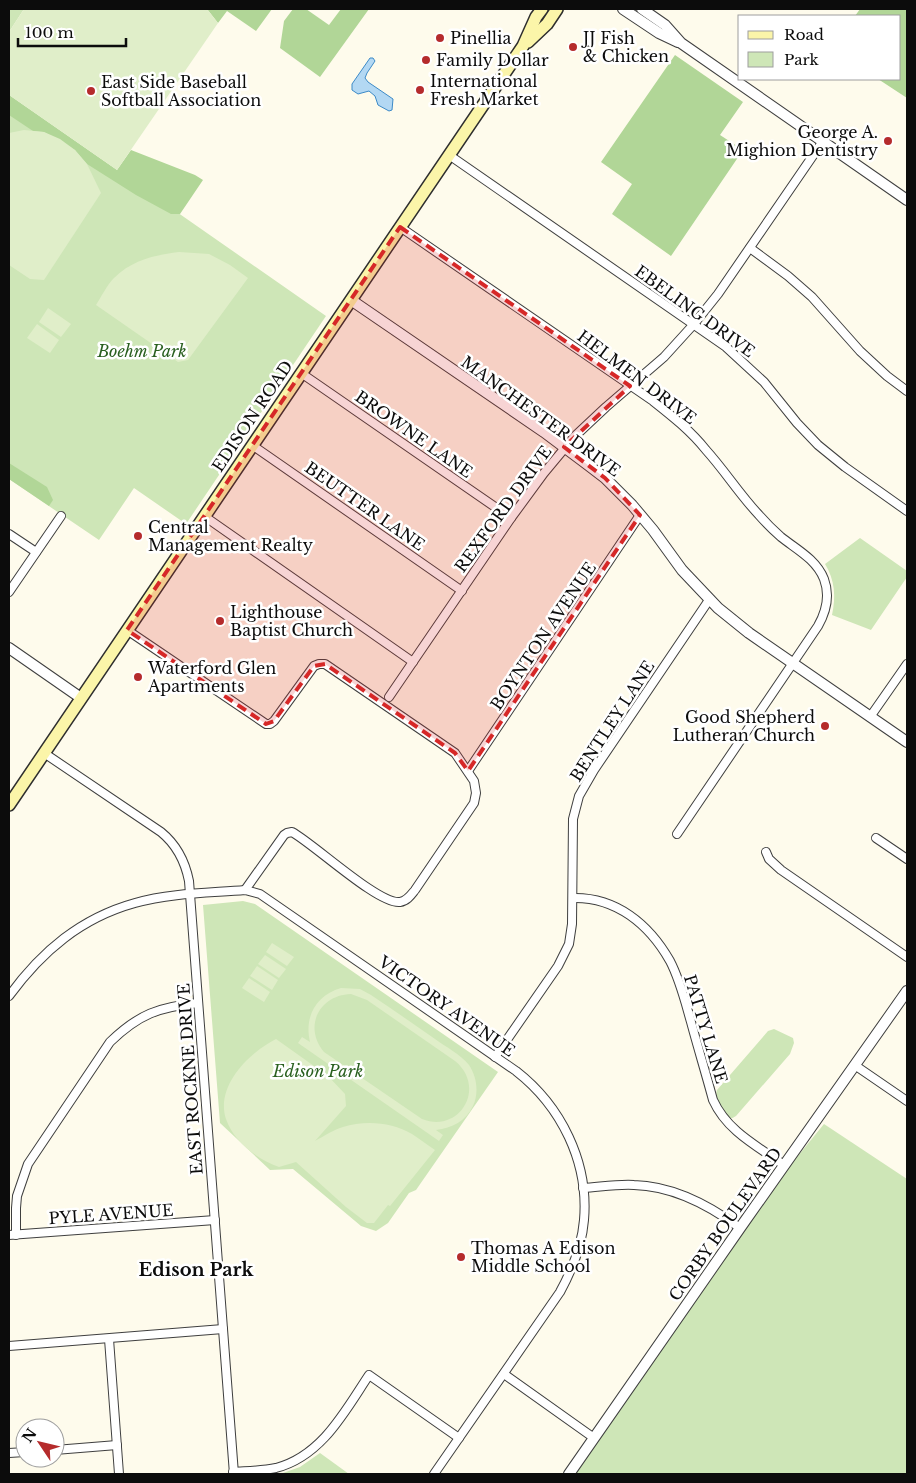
<svg xmlns="http://www.w3.org/2000/svg" width="916" height="1483" viewBox="0 0 916 1483" font-family="'Libre Baskerville',serif">
<rect width="100%" height="100%" fill="#fefbec"/>
<!-- green -->
<g fill="#cee6b7">
<path d="M9,9H24L9,32Z"/>
<path d="M9,95L326,316L186,524L134,488L99,540L9,479Z"/>
<path d="M860,538L907,571V577L871,630L832,615C836,597 835,580 825,564Z"/>
<path d="M243,901L255,904L498,1072L416,1190L409,1193L388,1223L376,1231L361,1226L293,1169L270,1170L220,1123L203,905Z"/>
<path d="M774,1029L793,1038L794,1043L790,1054L736,1116C733,1118 731,1119 728,1117C720,1113 714,1098 717,1090L768,1031Z"/>
<path d="M824,1124L907,1179V1474H575L771,1192L788,1168Z"/>
<path d="M320,1453L349,1474H280L300,1467Z"/>
</g>
<!-- forest -->
<g fill="#b1d697">
<path d="M207,9H272L256,31L227,11L218,23Z"/>
<path d="M293,9H306L329,25L341,9H369L320,77L280,48L284,21Z"/>
<path d="M860,9H907V98L878,79H900V16H855Z"/>
<path d="M675,55L743,102L720,135L743,150L671,256L612,214L632,184L601,162Z"/>
<path d="M9,95L117,170L131,150L195,175L203,180L180,214H171L136,195L87,164L75,150L44,132L33,131L9,115Z"/>
<path d="M9,463L47,487L53,500L49,506L9,479Z"/>
</g>
<!-- pitch -->
<g fill="#e0eec9" fill-rule="evenodd">
<path d="M24,9H207L218,23L117,170L9,95V32Z"/>
<path d="M24,130L44,132L60,139L75,150L87,164L101,193L44,280L30,279L9,265V133Z"/>
<path d="M179,252L209,254L230,265L248,278L188,360L178,362L96,305C101,297 107,285 114,278C132,260 155,255 179,252Z"/>
<path d="M48,308L71,324L61,337L39,322Z"/>
<path d="M37,324L59,340L50,353L27,338Z"/>
<path d="M272,943L294,957L287,966L266,952Z"/>
<path d="M265,955L286,969L279,978L258,964Z"/>
<path d="M257,966L278,980L272,990L250,976Z"/>
<path d="M249,978L270,992L264,1002L242,988Z"/>
<path d="M341,988L360,989L371,995C393,1010 414,1024 435,1039C446,1047 460,1054 469,1065C477,1077 479,1093 473,1106C466,1121 452,1128 436,1130L443,1135L439,1141L298,1043L302,1037L310,1042C304,1017 316,995 341,988ZM351,994L367,1000L455,1061C487,1087 460,1134 422,1119L324,1052C303,1027 319,995 351,994Z"/>
<path d="M276,1039L328,1076L345,1094L346,1106L315,1141C324,1136 333,1130 343,1127C365,1120 392,1122 412,1134C420,1139 427,1145 435,1150L390,1206L388,1205L374,1223H367L346,1207L296,1162L279,1167C257,1159 234,1142 226,1119C215,1086 250,1052 276,1039Z"/>
</g>
<!-- water -->
<path fill="#b3d8f3" stroke="#3d8ac7" d="M370,58H373L375,61L367,73L365,78L368,82L393,99L392,110L389,111L378,105L375,96L369,91L358,94L352,90V84Z"/>
<g fill="none" stroke-linecap="round" stroke-linejoin="round">
<!-- minor casing -->
<g stroke="#3f3f3f" stroke-width="10">
<g id="minor">
<path d="M449,155L726,347L764,382L797,423L818,445L845,467L907,511"/>
<path d="M400,227L653,401C672,416 691,431 706,450C725,471 740,495 759,515C766,523 773,530 781,537C796,549 816,559 824,579C830,595 826,612 818,626L677,834"/>
<path d="M750,248L788,276L812,297L860,351L887,376L907,391"/>
<path d="M301,373L511,518"/>
<path d="M252,445L462,591"/>
<path d="M204,516L413,662"/>
<path d="M9,534L36,552"/>
<path d="M9,592L61,516"/>
<path d="M127,630L266,724H270L274,721L314,666L319,664H325L455,753L474,781L476,793L474,803L415,890C411,895 407,901 400,902C379,905 314,844 292,832L287,833L284,835L245,890"/>
<path d="M389,697L511,518L544,473L574,437L606,407L664,357L694,324L718,294L823,141"/>
<path d="M870,717L907,664"/>
<path d="M44,753L161,832C177,845 185,861 189,881L234,1474"/>
<path d="M468,771L640,515"/>
<path d="M876,838L907,859"/>
<path d="M766,852L769,859L781,870L907,957"/>
<path d="M573,898C616,897 649,924 670,961C680,980 685,1001 691,1022C698,1048 706,1074 713,1100C727,1131 757,1146 784,1165"/>
<path d="M9,996C42,951 81,918 135,903C170,893 209,893 245,890L260,894L516,1071C561,1106 589,1162 584,1220C582,1245 572,1270 560,1292L434,1474"/>
<path d="M495,1057L558,966L569,944L572,924L573,819L579,796L594,770L709,600"/>
<path d="M856,1066L907,1101"/>
<path d="M583,1188C600,1187 617,1184 634,1185C674,1186 709,1205 740,1228"/>
<path d="M9,1235L215,1220"/>
<path d="M16,1235V1208L17,1196L28,1164L110,1042C139,1014 159,1007 198,1003"/>
<path d="M109,1339L119,1474"/>
<path d="M9,1346L223,1329"/>
<path d="M504,1374L594,1438"/>
<path d="M55,1450L117,1445"/>
<path d="M9,1453L25,1452"/>
<path d="M233,1472C247,1471 262,1471 276,1468C322,1456 345,1411 369,1375L459,1438"/>
</g>
</g>
<!-- tertiary casing -->
<g stroke="#3f3f3f" stroke-width="12">
<g id="tertiary">
<path d="M623,9L659,33L678,42"/>
<path d="M642,9L665,25L681,43L907,200"/>
<path d="M351,300L544,432L588,465L605,478L632,505L653,530L682,570L718,608L749,633L907,742"/>
<path d="M9,648L81,698"/>
<path d="M569,1474L740,1228L907,991"/>
</g>
</g>
<!-- secondary casing -->
<g stroke="#2e2e2e" stroke-width="14">
<g id="secondary">
<path d="M528,42L547,24L557,9"/>
<path d="M9,805L523,46L536,17L542,9"/>
</g>
</g>
<!-- minor -->
<use href="#minor" stroke="#fff" stroke-width="8"/>
<!-- tertiary -->
<use href="#tertiary" stroke="#fff" stroke-width="10"/>
<!-- secondary -->
<use href="#secondary" stroke="#fbf5a9" stroke-width="11"/>
</g>
<!-- marked area -->
<path fill="#d62828" fill-opacity="0.2" stroke="#d62828" stroke-width="4" stroke-dasharray="10 6" stroke-linejoin="round" d="M400,227L630,386L564,447L605,478L640,515L468,771L455,753L325,664L314,666L274,721L266,724L127,630Z"/>
<!-- markers -->
<g fill="#b52b2c" stroke="#fff" stroke-width="2">
<circle cx="440" cy="38" r="5"/>
<circle cx="573" cy="47" r="5"/>
<circle cx="426" cy="60" r="5"/>
<circle cx="420" cy="90" r="5"/>
<circle cx="91" cy="91" r="5"/>
<circle cx="888" cy="141" r="5"/>
<circle cx="138" cy="536" r="5"/>
<circle cx="220" cy="621" r="5"/>
<circle cx="138" cy="677" r="5"/>
<circle cx="825" cy="726" r="5"/>
<circle cx="461" cy="1257" r="5"/>
</g>
<g text-anchor="middle" stroke-width="5" stroke-linejoin="round" paint-order="stroke">
<!-- poi labels -->
<g font-size="16" fill="#0c0c0c" stroke="#fff" text-anchor="start">
<text x="450" y="44">Pinellia</text>
<text x="583" y="44">JJ Fish<tspan x="583" dy="18">&amp; Chicken</tspan></text>
<text x="436" y="66">Family Dollar</text>
<text x="430" y="87">International<tspan x="430" dy="18">Fresh Market</tspan></text>
<text x="101" y="88">East Side Baseball<tspan x="101" dy="18">Softball Association</tspan></text>
<text x="878" y="138" text-anchor="end">George A.<tspan x="878" dy="18">Mighion Dentistry</tspan></text>
<text x="148" y="533">Central<tspan x="148" dy="18">Management Realty</tspan></text>
<text x="230" y="618">Lighthouse<tspan x="230" dy="18">Baptist Church</tspan></text>
<text x="148" y="674">Waterford Glen<tspan x="148" dy="18">Apartments</tspan></text>
<text x="815" y="723" text-anchor="end">Good Shepherd<tspan x="815" dy="18">Lutheran Church</tspan></text>
<text x="471" y="1254">Thomas A Edison<tspan x="471" dy="18">Middle School</tspan></text>
</g>
<!-- street labels -->
<g font-size="16" fill="#0c0c0c" stroke="#fff">
<text transform="translate(695 311) rotate(36)" y="6">EBELING DRIVE</text>
<text transform="translate(637 377) rotate(37)" y="6">HELMEN DRIVE</text>
<text transform="translate(252 416) rotate(-56)" y="6">EDISON ROAD</text>
<text transform="translate(541 416) rotate(36)" y="6">MANCHESTER DRIVE</text>
<text transform="translate(414 434) rotate(35)" y="6">BROWNE LANE</text>
<text transform="translate(365 506) rotate(35)" y="6">BEUTTER LANE</text>
<text transform="translate(503 509) rotate(-54)" y="6">REXFORD DRIVE</text>
<text transform="translate(543 636) rotate(-56)" y="6">BOYNTON AVENUE</text>
<text transform="translate(612 721) rotate(-57)" y="6">BENTLEY LANE</text>
<text transform="translate(447 1006) rotate(35)" y="6">VICTORY AVENUE</text>
<text transform="translate(706 1029) rotate(73)" y="6">PATTY LANE</text>
<text transform="translate(190 1079) rotate(-94)" y="6">EAST ROCKNE DRIVE</text>
<text transform="translate(111 1214) rotate(-4)" y="6">PYLE AVENUE</text>
<text transform="translate(725 1224) rotate(-55)" y="6">CORBY BOULEVARD</text>
</g>
<!-- park labels -->
<g font-size="16" font-style="italic" fill="#2a6020" stroke="#fff">
<text x="142" y="357">Boehm Park</text>
<text x="318" y="1077">Edison Park</text>
</g>
<!-- neighbourhood labels -->
<g font-size="18" font-weight="bold" fill="#0c0c0c" stroke="#fff">
<text x="196" y="1276">Edison Park</text>
</g>
</g>
<!-- border -->
<rect width="916" height="1483" fill="none" stroke="#0c0c0c" stroke-width="20"/>
<!-- legend -->
<rect x="738" y="15" width="162" height="65" fill="#ffffff" stroke="#9e9e9e"/>
<rect x="748" y="31" width="25" height="8" fill="#fbf5a9" stroke="#9e9e9e"/>
<text x="784" y="40" font-size="15" fill="#0c0c0c">Road</text>
<rect x="748" y="52" width="25" height="15" fill="#cee6b7" stroke="#9e9e9e"/>
<text x="784" y="65" font-size="15" fill="#0c0c0c">Park</text>
<!-- north arrow -->
<g transform="translate(40 1443) rotate(305)"><circle r="24" fill="#ffffff" stroke="#9e9e9e"/>
<path d="M0-4L9 19L0 12L-9 19Z" fill="#b52b2c"/>
<text y="-8" font-size="14" font-weight="bold" text-anchor="middle" fill="#0c0c0c">N</text>
</g>
<!-- scale -->
<path d="M18 38v8h108v-8" fill="none" stroke="#0c0c0c" stroke-width="2.5"/>
<text x="25" y="38" font-size="15" fill="#0c0c0c" stroke="#ffffff" stroke-width="4" paint-order="stroke">100 m</text>
</svg>
